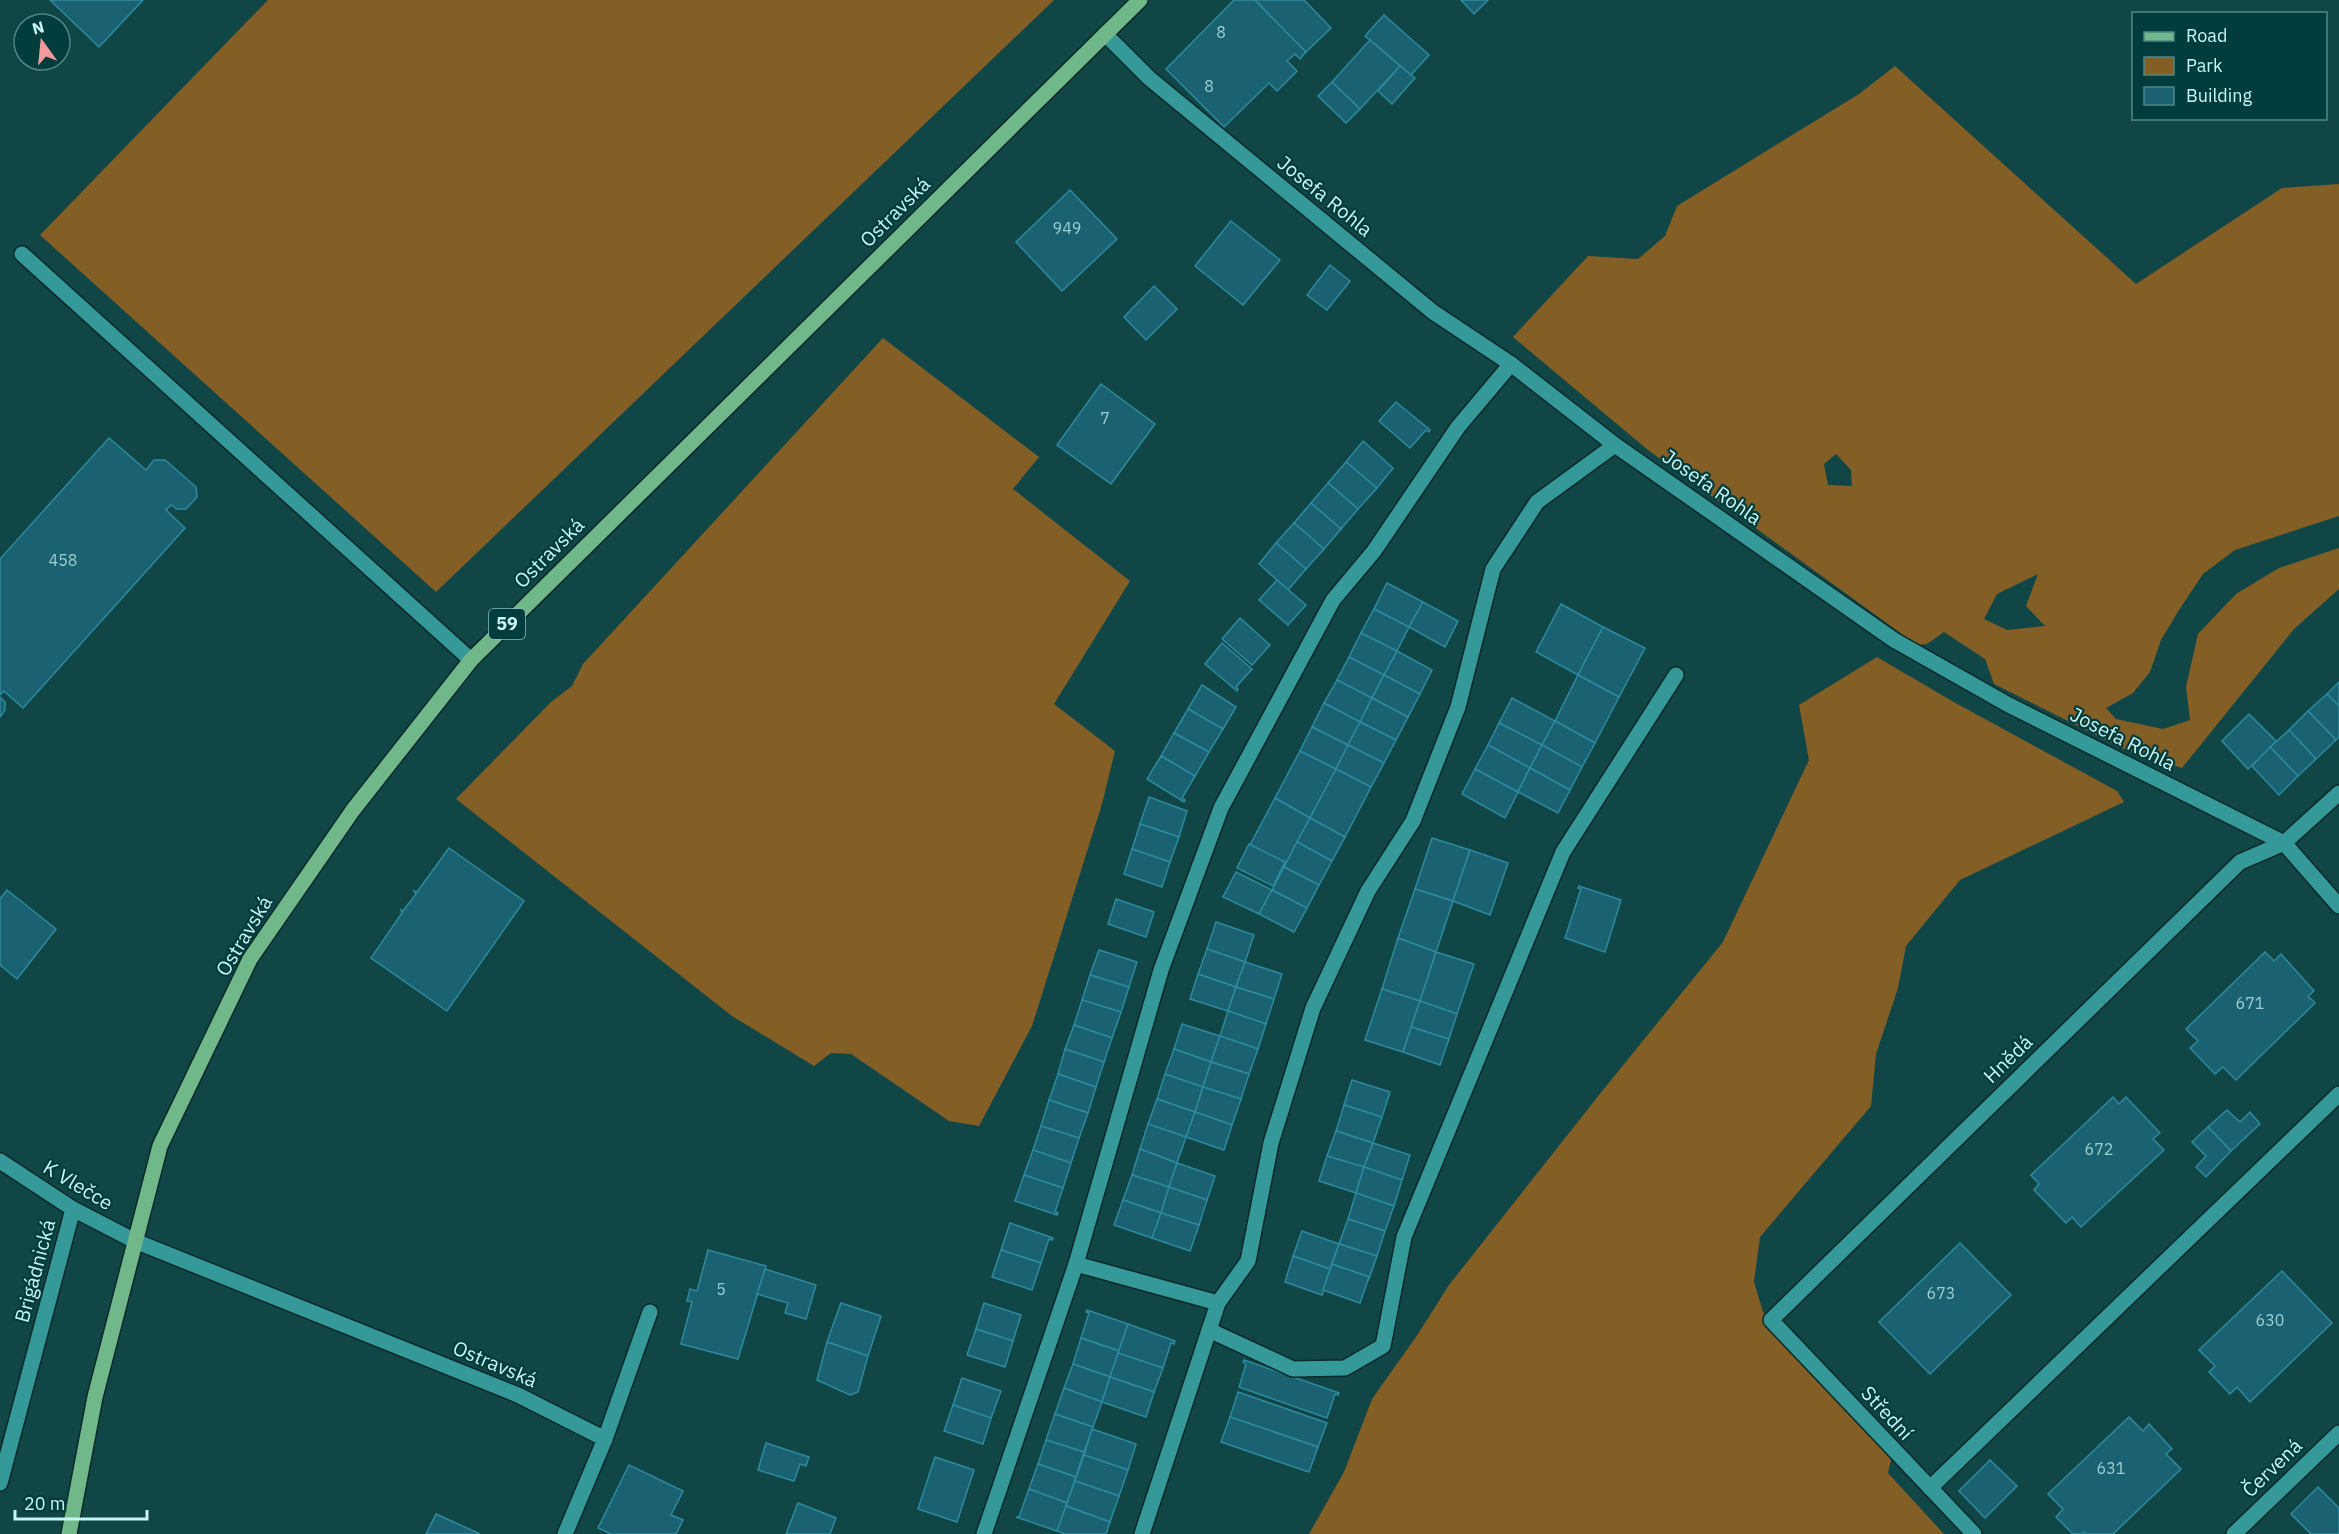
<svg xmlns="http://www.w3.org/2000/svg" width="2339" height="1534" viewBox="0 0 2339 1534" font-family="'IBM Plex Sans',sans-serif">
<rect width="100%" height="100%" fill="#114647"/>
<!-- green -->
<g fill="#835f26" fill-rule="evenodd">
<path d="M268,0H1054L436,592L40,235Z"/>
<path d="M1895,66L2136,284L2282,188L2339,184V516L2235,550L2203,574L2179,610L2161,640L2150,672L2133,693L2106,708L2116,719L2163,729L2190,720L2186,687L2198,634L2236,594L2279,568L2339,548V589L2294,629L2182,768L2124,749L1994,684L1985,659L1944,632L1927,644L1917,645L1648,450L1513,337L1588,256L1638,259L1665,236L1677,206L1859,94ZM1836,454L1851,470L1852,486L1828,485L1824,464ZM2038,574L2026,606L2045,626L2007,630L1984,619L1997,594Z"/>
<path d="M883,338L1039,457L1013,489L1130,581L1054,704L1115,751L1102,804L1032,1026L979,1126L949,1121L851,1054L831,1053L814,1066L732,1016L456,799L551,702L572,686L583,664Z"/>
<path d="M1877,657L1952,701L2117,791L2124,802L1960,880L1906,946L1898,988L1876,1054L1871,1106L1760,1237L1754,1282L1763,1312L1782,1338L1892,1455L1888,1473L1944,1534H1309L1344,1472L1372,1399L1418,1334L1449,1285L1603,1090L1723,942L1809,760L1799,705Z"/>
</g>
<!-- building -->
<g fill="#1a6171" stroke="#2d8a9f" stroke-width="1.5">
<path d="M50,0H143L99,47Z"/>
<path d="M1234,0H1255L1306,52L1300,59L1295,54L1287,61L1297,71L1277,91L1269,83L1224,127L1166,69Z"/>
<path d="M1255,0H1304L1331,28L1306,52Z"/>
<path d="M1461,0H1488L1474,14Z"/>
<path d="M1384,15L1429,55L1411,75L1365,36Z"/>
<path d="M1370,40L1400,66L1360,109L1332,82Z"/>
<path d="M1400,66L1415,78L1392,104L1378,91Z"/>
<path d="M1332,82L1360,109L1346,123L1318,96Z"/>
<path d="M1070,190L1117,239L1062,291L1016,242Z"/>
<path d="M1231,221L1280,260L1243,305L1195,266Z"/>
<path d="M1330,265L1350,281L1327,310L1307,295Z"/>
<path d="M1154,286L1177,309L1146,340L1124,317Z"/>
<path d="M1101,384L1155,424L1111,484L1057,445Z"/>
<path d="M1396,402L1430,430L1429,432L1426,430L1410,448L1379,421Z"/>
<path d="M109,438L146,470L154,460H165L196,487L197,497L186,509H177L171,505L166,510L185,528L23,708L4,691L0,695V559Z"/>
<path d="M1363,441L1393,468L1377,488L1346,462Z"/>
<path d="M1346,462L1377,488L1358,509L1328,483Z"/>
<path d="M1328,483L1358,509L1341,529L1311,503Z"/>
<path d="M1311,503L1341,529L1324,549L1294,523Z"/>
<path d="M1294,523L1324,549L1306,569L1276,543Z"/>
<path d="M1276,543L1306,569L1288,590L1259,564Z"/>
<path d="M1277,580L1306,605L1288,625L1259,600Z"/>
<path d="M1387,583L1423,602L1409,627L1374,609Z"/>
<path d="M1423,602L1458,621L1445,647L1409,627Z"/>
<path d="M1561,604L1603,627L1578,675L1536,652Z"/>
<path d="M1374,609L1409,627L1397,651L1361,633Z"/>
<path d="M1240,618L1270,645L1252,665L1222,639Z"/>
<path d="M1603,627L1645,648L1619,697L1578,675Z"/>
<path d="M1361,633L1397,651L1384,675L1349,657Z"/>
<path d="M1222,643L1252,669L1236,687L1238,689L1237,691L1205,664Z"/>
<path d="M1397,651L1432,670L1420,694L1384,675Z"/>
<path d="M1349,657L1384,675L1372,698L1337,680Z"/>
<path d="M1384,675L1420,694L1408,717L1372,698Z"/>
<path d="M1578,675L1619,697L1595,743L1555,721Z"/>
<path d="M1337,680L1372,698L1360,722L1324,703Z"/>
<path d="M2339,682V706L2327,694Z"/>
<path d="M1202,685L1236,707L1223,729L1188,709Z"/>
<path d="M2327,694L2339,706V737L2336,740L2308,711Z"/>
<path d="M0,697L5,702V710L0,717Z"/>
<path d="M1372,698L1408,717L1396,740L1360,722Z"/>
<path d="M1512,698L1555,721L1542,745L1499,723Z"/>
<path d="M1324,703L1360,722L1348,745L1312,727Z"/>
<path d="M1188,709L1223,729L1209,752L1174,733Z"/>
<path d="M2308,711L2336,740L2316,759L2289,730Z"/>
<path d="M2249,714L2277,742L2248,769L2222,741Z"/>
<path d="M1555,721L1595,743L1582,767L1542,745Z"/>
<path d="M1360,722L1396,740L1384,763L1348,745Z"/>
<path d="M1499,723L1542,745L1530,768L1488,745Z"/>
<path d="M1312,727L1348,745L1336,769L1300,751Z"/>
<path d="M2289,730L2316,759L2298,776L2270,747Z"/>
<path d="M1174,733L1209,752L1195,776L1161,756Z"/>
<path d="M1348,745L1384,763L1371,787L1336,769Z"/>
<path d="M1488,745L1530,768L1518,792L1475,769Z"/>
<path d="M1542,745L1582,767L1570,790L1530,768Z"/>
<path d="M2270,747L2298,776L2279,795L2252,766Z"/>
<path d="M1300,751L1336,769L1310,818L1275,798Z"/>
<path d="M1161,756L1195,776L1182,798L1185,800L1184,802L1147,779Z"/>
<path d="M1530,768L1570,790L1558,813L1518,792Z"/>
<path d="M1336,769L1371,787L1345,837L1310,818Z"/>
<path d="M1475,769L1518,792L1505,818L1462,794Z"/>
<path d="M1149,797L1187,811L1179,837L1140,824Z"/>
<path d="M1275,798L1310,818L1284,867L1285,862L1250,845Z"/>
<path d="M1310,818L1345,837L1332,861L1297,842Z"/>
<path d="M1140,824L1179,837L1170,862L1132,849Z"/>
<path d="M1432,838L1470,850L1453,901L1415,889Z"/>
<path d="M1297,842L1332,861L1319,885L1284,867Z"/>
<path d="M1249,844L1285,862L1273,886L1237,868Z"/>
<path d="M449,848L524,901L447,1011L371,958L402,913L401,910L403,911L416,894L414,891L417,892Z"/>
<path d="M1132,849L1170,862L1162,887L1124,874Z"/>
<path d="M1470,850L1508,863L1490,915L1453,901Z"/>
<path d="M1284,867L1319,885L1307,908L1272,890Z"/>
<path d="M1236,872L1272,890L1259,914L1223,897Z"/>
<path d="M1579,886L1621,900L1605,952L1565,938L1581,889L1578,888Z"/>
<path d="M1415,889L1453,901L1436,952L1398,938Z"/>
<path d="M7,890L56,929L17,979L0,965V899Z"/>
<path d="M1272,890L1307,908L1294,932L1259,914Z"/>
<path d="M1116,899L1154,912L1146,937L1108,924Z"/>
<path d="M1216,922L1254,935L1245,962L1207,949Z"/>
<path d="M1398,938L1436,952L1420,1001L1382,989Z"/>
<path d="M1207,949L1245,962L1236,987L1198,974Z"/>
<path d="M1099,950L1137,962L1129,987L1090,975Z"/>
<path d="M1436,952L1474,964L1457,1014L1420,1001Z"/>
<path d="M2265,952L2274,961L2281,954L2314,991L2308,996L2315,1003L2236,1080L2223,1067L2215,1074L2190,1048L2198,1041L2186,1029Z"/>
<path d="M1245,962L1282,974L1274,999L1236,987Z"/>
<path d="M1198,974L1236,987L1228,1011L1190,999Z"/>
<path d="M1090,975L1129,987L1121,1012L1082,1000Z"/>
<path d="M1236,987L1274,999L1266,1024L1228,1011Z"/>
<path d="M1382,989L1420,1001L1403,1052L1365,1040Z"/>
<path d="M1082,1000L1121,1012L1112,1038L1074,1025Z"/>
<path d="M1420,1001L1457,1014L1449,1039L1411,1027Z"/>
<path d="M1228,1011L1266,1024L1258,1049L1220,1036Z"/>
<path d="M1182,1024L1220,1036L1211,1062L1174,1049Z"/>
<path d="M1074,1025L1112,1038L1104,1062L1065,1049Z"/>
<path d="M1411,1027L1449,1039L1440,1065L1403,1052Z"/>
<path d="M1220,1036L1258,1049L1249,1074L1211,1062Z"/>
<path d="M1065,1049L1104,1062L1096,1087L1058,1074Z"/>
<path d="M1174,1049L1211,1062L1203,1087L1165,1074Z"/>
<path d="M1211,1062L1249,1074L1241,1099L1203,1087Z"/>
<path d="M1058,1074L1096,1087L1088,1113L1049,1100Z"/>
<path d="M1165,1074L1203,1087L1195,1112L1157,1099Z"/>
<path d="M1352,1080L1390,1092L1382,1117L1344,1105Z"/>
<path d="M1203,1087L1241,1099L1232,1125L1195,1112Z"/>
<path d="M2113,1097L2119,1104L2126,1097L2160,1133L2153,1139L2164,1150L2081,1227L2072,1217L2066,1223L2034,1190L2039,1184L2031,1175Z"/>
<path d="M1157,1099L1195,1112L1186,1137L1148,1124Z"/>
<path d="M1049,1100L1088,1113L1079,1138L1041,1126Z"/>
<path d="M1344,1105L1382,1117L1373,1143L1336,1131Z"/>
<path d="M2227,1110L2240,1122L2250,1112L2260,1124L2231,1151L2208,1127Z"/>
<path d="M1195,1112L1232,1125L1224,1150L1186,1137Z"/>
<path d="M1148,1124L1186,1137L1177,1163L1140,1149Z"/>
<path d="M1041,1126L1079,1138L1071,1163L1033,1150Z"/>
<path d="M2208,1127L2231,1151L2206,1177L2196,1167L2206,1156L2192,1142Z"/>
<path d="M1336,1131L1373,1143L1364,1167L1327,1156Z"/>
<path d="M1373,1143L1410,1155L1402,1180L1364,1167Z"/>
<path d="M1140,1149L1177,1163L1169,1187L1132,1175Z"/>
<path d="M1033,1150L1071,1163L1063,1188L1024,1175Z"/>
<path d="M1327,1156L1364,1167L1356,1193L1319,1181Z"/>
<path d="M1177,1163L1215,1176L1207,1200L1169,1187Z"/>
<path d="M1364,1167L1402,1180L1394,1206L1356,1193Z"/>
<path d="M1024,1175L1063,1188L1055,1212L1058,1213L1057,1215L1015,1201Z"/>
<path d="M1132,1175L1169,1187L1161,1213L1123,1200Z"/>
<path d="M1169,1187L1207,1200L1199,1225L1161,1213Z"/>
<path d="M1356,1193L1394,1206L1385,1231L1348,1219Z"/>
<path d="M1123,1200L1161,1213L1152,1238L1114,1225Z"/>
<path d="M1161,1213L1199,1225L1190,1251L1152,1238Z"/>
<path d="M1348,1219L1385,1231L1377,1256L1339,1244Z"/>
<path d="M1010,1223L1053,1238L1052,1240L1049,1239L1041,1263L1001,1250Z"/>
<path d="M1302,1231L1339,1244L1330,1269L1293,1256Z"/>
<path d="M1960,1243L2011,1295L1930,1374L1879,1322Z"/>
<path d="M1339,1244L1377,1256L1368,1281L1369,1277L1332,1264Z"/>
<path d="M708,1250L766,1266L738,1359L681,1344L692,1302L687,1301L690,1289L697,1291Z"/>
<path d="M1001,1250L1041,1263L1032,1290L992,1277Z"/>
<path d="M1293,1256L1330,1269L1322,1295L1285,1282Z"/>
<path d="M1332,1264L1369,1277L1360,1303L1323,1290Z"/>
<path d="M765,1269L816,1285L806,1319L785,1313L788,1303L757,1294Z"/>
<path d="M2282,1271L2332,1323L2250,1402L2237,1387L2230,1394L2209,1372L2215,1366L2199,1350Z"/>
<path d="M841,1303L881,1316L868,1356L827,1342Z"/>
<path d="M984,1303L1021,1315L1013,1341L976,1329Z"/>
<path d="M1087,1310L1128,1324L1119,1351L1081,1338L1089,1313L1086,1312Z"/>
<path d="M1128,1324L1175,1341L1174,1344L1171,1343L1163,1368L1118,1353Z"/>
<path d="M976,1329L1013,1341L1005,1367L967,1355Z"/>
<path d="M1081,1338L1119,1351L1110,1377L1073,1364Z"/>
<path d="M827,1342L868,1356L858,1392L850,1395L817,1380Z"/>
<path d="M1118,1353L1163,1368L1154,1392L1110,1377Z"/>
<path d="M1244,1360L1339,1393L1338,1395L1335,1394L1327,1418L1239,1387L1246,1364L1243,1362Z"/>
<path d="M1073,1364L1110,1377L1102,1402L1064,1388Z"/>
<path d="M1110,1377L1154,1392L1146,1417L1102,1402Z"/>
<path d="M962,1378L1001,1391L991,1418L953,1405Z"/>
<path d="M1064,1388L1102,1402L1093,1427L1055,1414Z"/>
<path d="M1238,1392L1327,1423L1318,1447L1230,1417Z"/>
<path d="M953,1405L991,1418L983,1444L944,1431Z"/>
<path d="M1055,1414L1093,1427L1084,1452L1046,1440Z"/>
<path d="M1230,1417L1318,1447L1309,1472L1221,1442Z"/>
<path d="M2129,1417L2143,1431L2149,1424L2172,1449L2166,1454L2181,1469L2113,1534H2086L2084,1532L2082,1534H2073L2056,1517L2063,1509L2048,1494Z"/>
<path d="M1092,1429L1136,1444L1128,1470L1084,1455Z"/>
<path d="M1046,1440L1084,1452L1076,1477L1038,1464Z"/>
<path d="M766,1443L809,1457L806,1466L800,1464L794,1481L758,1470Z"/>
<path d="M1084,1455L1128,1470L1119,1496L1075,1481Z"/>
<path d="M935,1457L974,1470L957,1522L918,1509Z"/>
<path d="M1990,1460L2017,1486L1985,1518L1959,1491Z"/>
<path d="M1038,1464L1076,1477L1067,1503L1029,1489Z"/>
<path d="M629,1465L683,1491L671,1515L683,1520L676,1534H611L598,1528Z"/>
<path d="M1075,1481L1119,1496L1110,1522L1066,1506Z"/>
<path d="M2318,1487L2339,1508V1534H2311L2291,1514Z"/>
<path d="M1029,1489L1067,1503L1057,1531L1016,1517H1019Z"/>
<path d="M798,1503L836,1518L830,1534H786Z"/>
<path d="M1066,1506L1110,1522L1106,1534H1065L1057,1531Z"/>
<path d="M436,1514L480,1534H426Z"/>
</g>
<g fill="none" stroke-linecap="round" stroke-linejoin="round">
<!-- lane casing -->
<g stroke="#0b2a2a" stroke-width="18">
<g id="lane">
<path d="M22,254L471,660"/>
<path d="M1076,1264L1218,1303"/>
<path d="M1209,1330L1293,1369L1345,1368L1383,1346L1404,1237L1563,852L1676,675"/>
<path d="M984,1534L1076,1264L1161,970L1221,808L1333,600L1374,551L1458,427L1511,364"/>
<path d="M1142,1534L1218,1303L1248,1261L1271,1143L1313,1008L1368,891L1413,821L1458,707L1493,569L1537,502L1615,445"/>
</g>
</g>
<!-- street casing -->
<g stroke="#0b2a2a" stroke-width="18">
<g id="street">
<path d="M1105,34L1149,78L1433,312L1511,364L1615,445L1894,640L2007,704L2284,843L2339,906"/>
<path d="M0,1161L73,1209L135,1241L518,1395L605,1439L565,1534"/>
<path d="M605,1439L650,1312"/>
<path d="M0,1483L73,1209"/>
<path d="M1930,1488L2339,1094"/>
<path d="M1974,1534L1771,1320L2240,862L2284,843L2339,793"/>
<path d="M2234,1534L2339,1433"/>
</g>
</g>
<!-- primary casing -->
<g stroke="#0b2a2a" stroke-width="18">
<path id="primary" d="M69,1534L95,1397L160,1146L250,959L353,810L471,660L1140,0"/>
</g>
<!-- lane -->
<use href="#lane" stroke="#359899" stroke-width="15"/>
<!-- street -->
<use href="#street" stroke="#359899" stroke-width="15"/>
<!-- primary -->
<use href="#primary" stroke="#70b889" stroke-width="15"/>
</g>
<g text-anchor="middle" stroke-width="4.5" stroke-linejoin="round" paint-order="stroke">
<!-- number labels -->
<g font-size="16" fill="#9ccfd3">
<text x="1221" y="38">8</text>
<text x="1209" y="92">8</text>
<text x="1067" y="234">949</text>
<text x="1105" y="424">7</text>
<text x="63" y="566">458</text>
<text x="2250" y="1009">671</text>
<text x="2099" y="1155">672</text>
<text x="721" y="1295">5</text>
<text x="1941" y="1299">673</text>
<text x="2270" y="1326">630</text>
<text x="2111" y="1474">631</text>
</g>
<!-- shield labels -->
<rect fill="#023c3c" stroke="#8dbdbd" stroke-width="1.5" x="489" y="609" width="36" height="30" rx="4.5"/>
<g font-size="18" font-weight="bold" fill="#c8f4f4">
<text x="507" y="630">59</text>
</g>
<!-- street labels -->
<g font-size="20" fill="#c8f4f4" stroke="#023c3c">
<text transform="translate(1325 196) rotate(39)" y="7">Josefa Rohla</text>
<text transform="translate(895 212) rotate(-45)" y="7">Ostravská</text>
<text transform="translate(1712 487) rotate(35)" y="7">Josefa Rohla</text>
<text transform="translate(549 553) rotate(-45)" y="7">Ostravská</text>
<text transform="translate(2123 739) rotate(27)" y="7">Josefa Rohla</text>
<text transform="translate(244 936) rotate(-59)" y="7">Ostravská</text>
<text transform="translate(2008 1059) rotate(-44)" y="7">Hnědá</text>
<text transform="translate(78 1185) rotate(31)" y="7">K Vlečce</text>
<text transform="translate(35 1271) rotate(-75)" y="7">Brigádnická</text>
<text transform="translate(495 1364) rotate(23)" y="7">Ostravská</text>
<text transform="translate(1887 1413) rotate(47)" y="7">Střední</text>
<text transform="translate(2272 1468) rotate(-44)" y="7">Červená</text>
</g>
</g>
<!-- legend -->
<rect x="2132" y="12" width="195" height="108" fill="#023c3c" stroke="#518686" stroke-width="1.5"/>
<rect x="2144" y="32" width="30" height="9" fill="#70b889" stroke="#518686" stroke-width="1.5"/>
<text x="2186" y="42" font-size="18" fill="#c8f4f4">Road</text>
<rect x="2144" y="57" width="30" height="18" fill="#835f26" stroke="#518686" stroke-width="1.5"/>
<text x="2186" y="72" font-size="18" fill="#c8f4f4">Park</text>
<rect x="2144" y="87" width="30" height="18" fill="#1a6171" stroke="#518686" stroke-width="1.5"/>
<text x="2186" y="102" font-size="18" fill="#c8f4f4">Building</text>
<!-- north arrow -->
<g transform="translate(42 42) rotate(345)"><circle r="28" fill="#023c3c" stroke="#518686" stroke-width="1.5"/>
<path d="M0-4.5L10 22L0 15L-10 22Z" fill="#f49a9f"/>
<text y="-9" font-size="16" font-weight="bold" text-anchor="middle" fill="#c8f4f4">N</text>
</g>
<!-- scale -->
<path d="M15 1510v9h132v-9" fill="none" stroke="#c8f4f4" stroke-width="3"/>
<text x="24" y="1510" font-size="18" fill="#c8f4f4" stroke="#023c3c" stroke-width="4.5" paint-order="stroke">20 m</text>
</svg>
